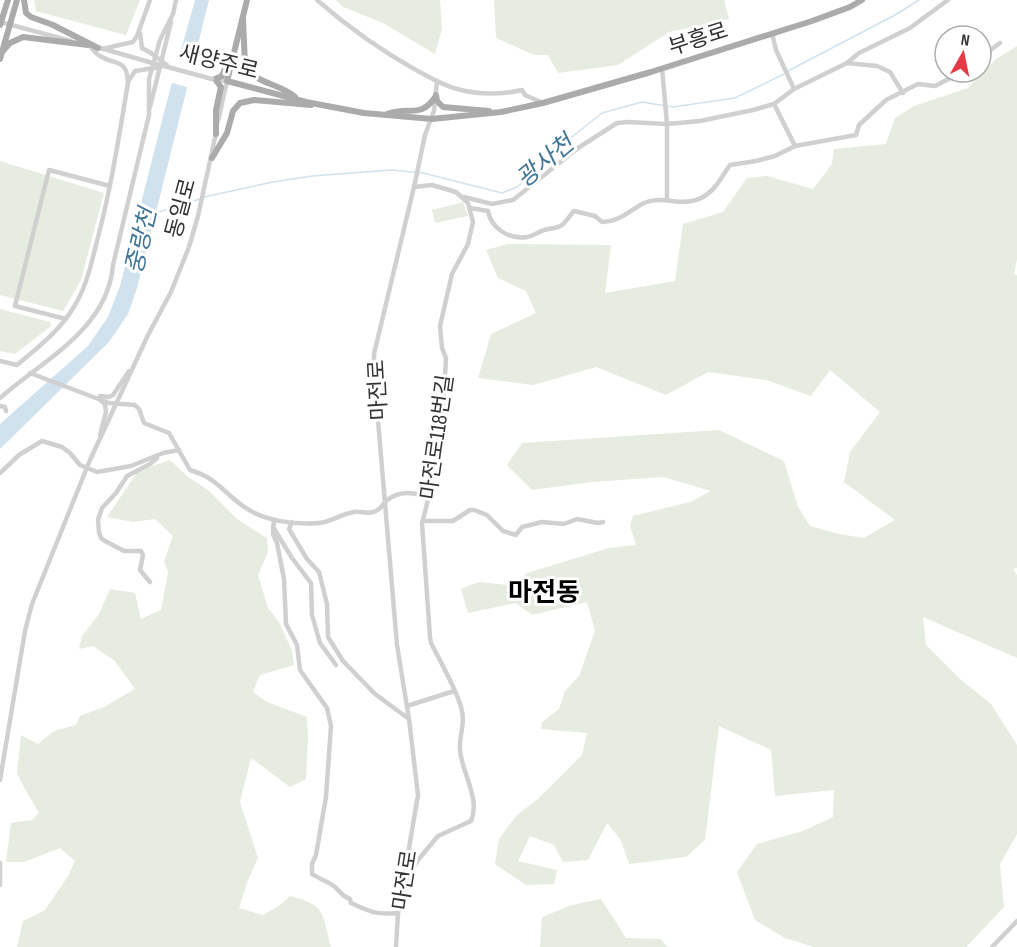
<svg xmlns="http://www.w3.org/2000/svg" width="1017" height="947" viewBox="0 0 1017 947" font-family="'Sofia Sans Condensed','Noto Sans KR',sans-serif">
<rect width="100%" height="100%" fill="#fff"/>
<!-- green -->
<g fill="#e6ecdf">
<path d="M34,0H140L126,35L36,11Z"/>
<path d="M336,0H440L442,29L435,54L383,23L343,7Z"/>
<path d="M494,0H724L729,19L669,32L618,65L558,73L548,55H534L496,38Z"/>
<path d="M1017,46V259L1014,274L1017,275V568L1013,569L1017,575V658L923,617L926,645L960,679L991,704L1017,745V834L1000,864L1004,907L966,947H814L785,938L755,920L737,872L757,844L803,831L833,817L834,790L775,796L771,750L719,726L705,840L686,857L629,864L621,840L607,823L588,860L563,862L554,845L530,836L518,861L557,870L554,884L526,885L495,864L499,839L516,816L540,797L582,755L587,733L541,729L542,722L559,709L565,691L579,676L595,631L587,602L532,615L516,603L468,613L461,589L478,582L516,586L527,573L609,548L636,545L630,526L633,516L690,502L711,491L663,477L592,482L532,490L507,465L522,443L719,430L784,461L798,507L810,526L839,534L864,538L895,520L844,482L850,452L880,412L830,370L811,396L766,380L708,372L666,395L596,367L533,385L478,378L491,334L536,313L526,291L498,278L486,250L508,244L611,245L605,293L675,281L683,224L723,212L747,178L767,176L813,189L832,164L834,149L886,144L895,118L914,106L968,88L996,59Z"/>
<path d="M0,161L104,193L81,280L63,311L0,295Z"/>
<path d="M463,202L468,216L435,223L432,210Z"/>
<path d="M0,309L50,322L51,326L15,354L0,351Z"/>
<path d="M170,460L187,476L209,491L237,519L267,538L268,552L258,575L268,608L279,622L292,651L294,665L260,675L253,692L267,702L307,717L308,739L306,779L290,787L251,758L240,802L258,858L248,880L239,908L263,915L280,905L290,896C327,905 322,914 331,947H17L23,921L45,910L68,876L75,861L60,848L24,862H6L11,823L32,820L39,813L25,789L17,773L21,735L38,744L54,731L76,725L80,716L104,707L135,689L115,661L93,646L79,649L82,636L99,614L110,589L135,593L141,619L161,610L168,572L164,561L173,536L155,519L133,522L107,517L138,471Z"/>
<path d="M601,899L626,938L660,939L668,947H540L542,917L572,905Z"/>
</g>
<!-- water -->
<path fill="#cfe2ee" d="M195,0H209L137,288L128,314L109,342L0,449V424L88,346L108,317L120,286L167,101Z"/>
<!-- pier -->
<path fill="#fff" d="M178,52L198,58L190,88L169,82Z"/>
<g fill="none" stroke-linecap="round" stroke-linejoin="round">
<!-- stream -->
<g stroke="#cfe2ee" stroke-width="1.5">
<path d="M788,71L895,15L919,0"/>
<path d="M204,197L273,182L312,176L391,170L423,173L502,193L517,187L545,164L568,140L602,113L642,102L673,107L735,98L784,74"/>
<path d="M156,213L200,199"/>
</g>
<!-- minor -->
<g stroke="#d0d0d0" stroke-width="4.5">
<path d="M317,0C348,27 380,50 416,70C429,77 442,85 457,89C479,95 500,95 522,90L525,95L543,103"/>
<path d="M0,22L71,41"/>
<path d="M140,33L142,48L151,53"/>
<path d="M772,33L776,50L794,89"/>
<path d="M97,47L149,62"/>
<path d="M102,49L133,42L137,36L150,0"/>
<path d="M981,57L1000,43"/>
<path d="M847,63L859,53L910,28L948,0"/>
<path d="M662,68L667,124V200"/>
<path d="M129,80L135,71L148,69"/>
<path d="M216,80L227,81L218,121"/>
<path d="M774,104L795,146"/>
<path d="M150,107L171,22"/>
<path d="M464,197L492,204L513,200L578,148L617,123L628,122L667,124L700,121L753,110L774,104L794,89L847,63L877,66L890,72L903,93"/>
<path d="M470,208L488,211C491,228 509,240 527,237C533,236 538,232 544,230C550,228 557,229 562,225C567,221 570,215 574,211L595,216L602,222C621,221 629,211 644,203C666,193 687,213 711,191C719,184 724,173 730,165L756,161L775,156L795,146L856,135L859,125L886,100L918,84L935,86L962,72"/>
<path d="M66,319L15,306L49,170L110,186"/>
<path d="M0,361L17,365C37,348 58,332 72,310C86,289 91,265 97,241C111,189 119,136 128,83C127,58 116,66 100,56C96,54 92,49 89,45"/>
<path d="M30,373L109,403L135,405L139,409L144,423L169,433L190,470C217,478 222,491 243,506C263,521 294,525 319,523C331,522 341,514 354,512C361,511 369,515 376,511C381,509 382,505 386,501C398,491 416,490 428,500"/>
<path d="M100,396L109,397L113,395L129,371"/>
<path d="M0,398C43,360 108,329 113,265L149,115V79L160,40L173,14L176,0"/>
<path d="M0,406L5,407L6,411"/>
<path d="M100,435L106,412L105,404L101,401"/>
<path d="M0,473L19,455L42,441L62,447L70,453L80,465L97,472L131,466L163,453L179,450"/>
<path d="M274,520L273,534L277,543L284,579L286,624L297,645L300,670L327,708L331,726L326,797L316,855L312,864V874C319,879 328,881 335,887C341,892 341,896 350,899L351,903C370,912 376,915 398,913"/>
<path d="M423,521H453L470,510H474L487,515L503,531L516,535L522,527L542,522L564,524L577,519L598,523L603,522"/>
<path d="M292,522L289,529L307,559L319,572L327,604L328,637L343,661L375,694L409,719"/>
<path d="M273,527L292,558L311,583L312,615L320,643L336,665"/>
<path d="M150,582L140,570L143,555L141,551H124L105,541L101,538L99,532L98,520L102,508L116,493L127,476L150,464L157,458"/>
<path d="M407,706L454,691"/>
<path d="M0,780L25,631L32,604L90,460L148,335L171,292L189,247L198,216L216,133"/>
<path d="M0,863V885"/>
<path d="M405,882L418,860L438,836L471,821C481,798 461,772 460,749C459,735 466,723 461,707C456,689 440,661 431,643L430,637L422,523L428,500L435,449L443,411L446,358L442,348L440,326L452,274L468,244L473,222L468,203L456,192L432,185L414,187"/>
<path d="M396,947L398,913L418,795L409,719L397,645L374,373V354L414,187L425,135L434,111L437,81"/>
<path d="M992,947L1017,921"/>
</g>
<!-- major -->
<g stroke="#ababab" stroke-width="6">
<path d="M24,0L26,13L31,17L53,25L98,48"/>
<path d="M247,0L227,81L306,102L364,113L432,119L501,112L543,103L651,72L812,21L850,7L862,0"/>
<path d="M243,19L245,65C254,84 280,83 295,97"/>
<path d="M0,25L8,0"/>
<path d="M2,52L10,43L23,37L88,45"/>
<path d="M0,59L17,0"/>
<path d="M436,95L437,101L443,107L489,111"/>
<path d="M387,114C409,105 420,120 436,96"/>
<path d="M216,134V110L221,87L215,79L222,76L227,64"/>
<path d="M212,158L227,133L233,111L240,103L254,100L311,105"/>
</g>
<!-- minor-bridge -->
<g stroke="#d0d0d0" stroke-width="4.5">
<path d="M151,53L167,65"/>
<path d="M149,62L212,79"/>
<path d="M148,69L160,67"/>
</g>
</g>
<g text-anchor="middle" stroke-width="6" stroke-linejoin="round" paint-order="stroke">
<!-- street labels -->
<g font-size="22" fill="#333" stroke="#fff">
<text transform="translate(698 38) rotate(-18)" y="8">부흥로</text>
<text transform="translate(219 61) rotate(14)" y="8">새양주로</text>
<text transform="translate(180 208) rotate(-75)" y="8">동일로</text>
<text transform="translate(377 390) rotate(-93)" y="8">마전로</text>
<text transform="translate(436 437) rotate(-82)" y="8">마전로118번길</text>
<text transform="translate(404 880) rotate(-81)" y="8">마전로</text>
</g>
<!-- water labels -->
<g font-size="24" font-style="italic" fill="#3f7597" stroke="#fff">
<text transform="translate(545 161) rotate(-40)" y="8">광사천</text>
<text transform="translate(141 241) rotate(-77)" y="8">중랑천</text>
</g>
<!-- quarter labels -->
<g font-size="26" font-weight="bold" fill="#000" stroke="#fff">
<text x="544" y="601">마전동</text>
</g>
</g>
<!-- north arrow -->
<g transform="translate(963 54) rotate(9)"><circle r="28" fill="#ffffff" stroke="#adadad" stroke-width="1.5"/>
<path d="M0-4.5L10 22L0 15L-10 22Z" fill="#e63946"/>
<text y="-9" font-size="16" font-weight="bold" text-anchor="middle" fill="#333333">N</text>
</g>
</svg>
